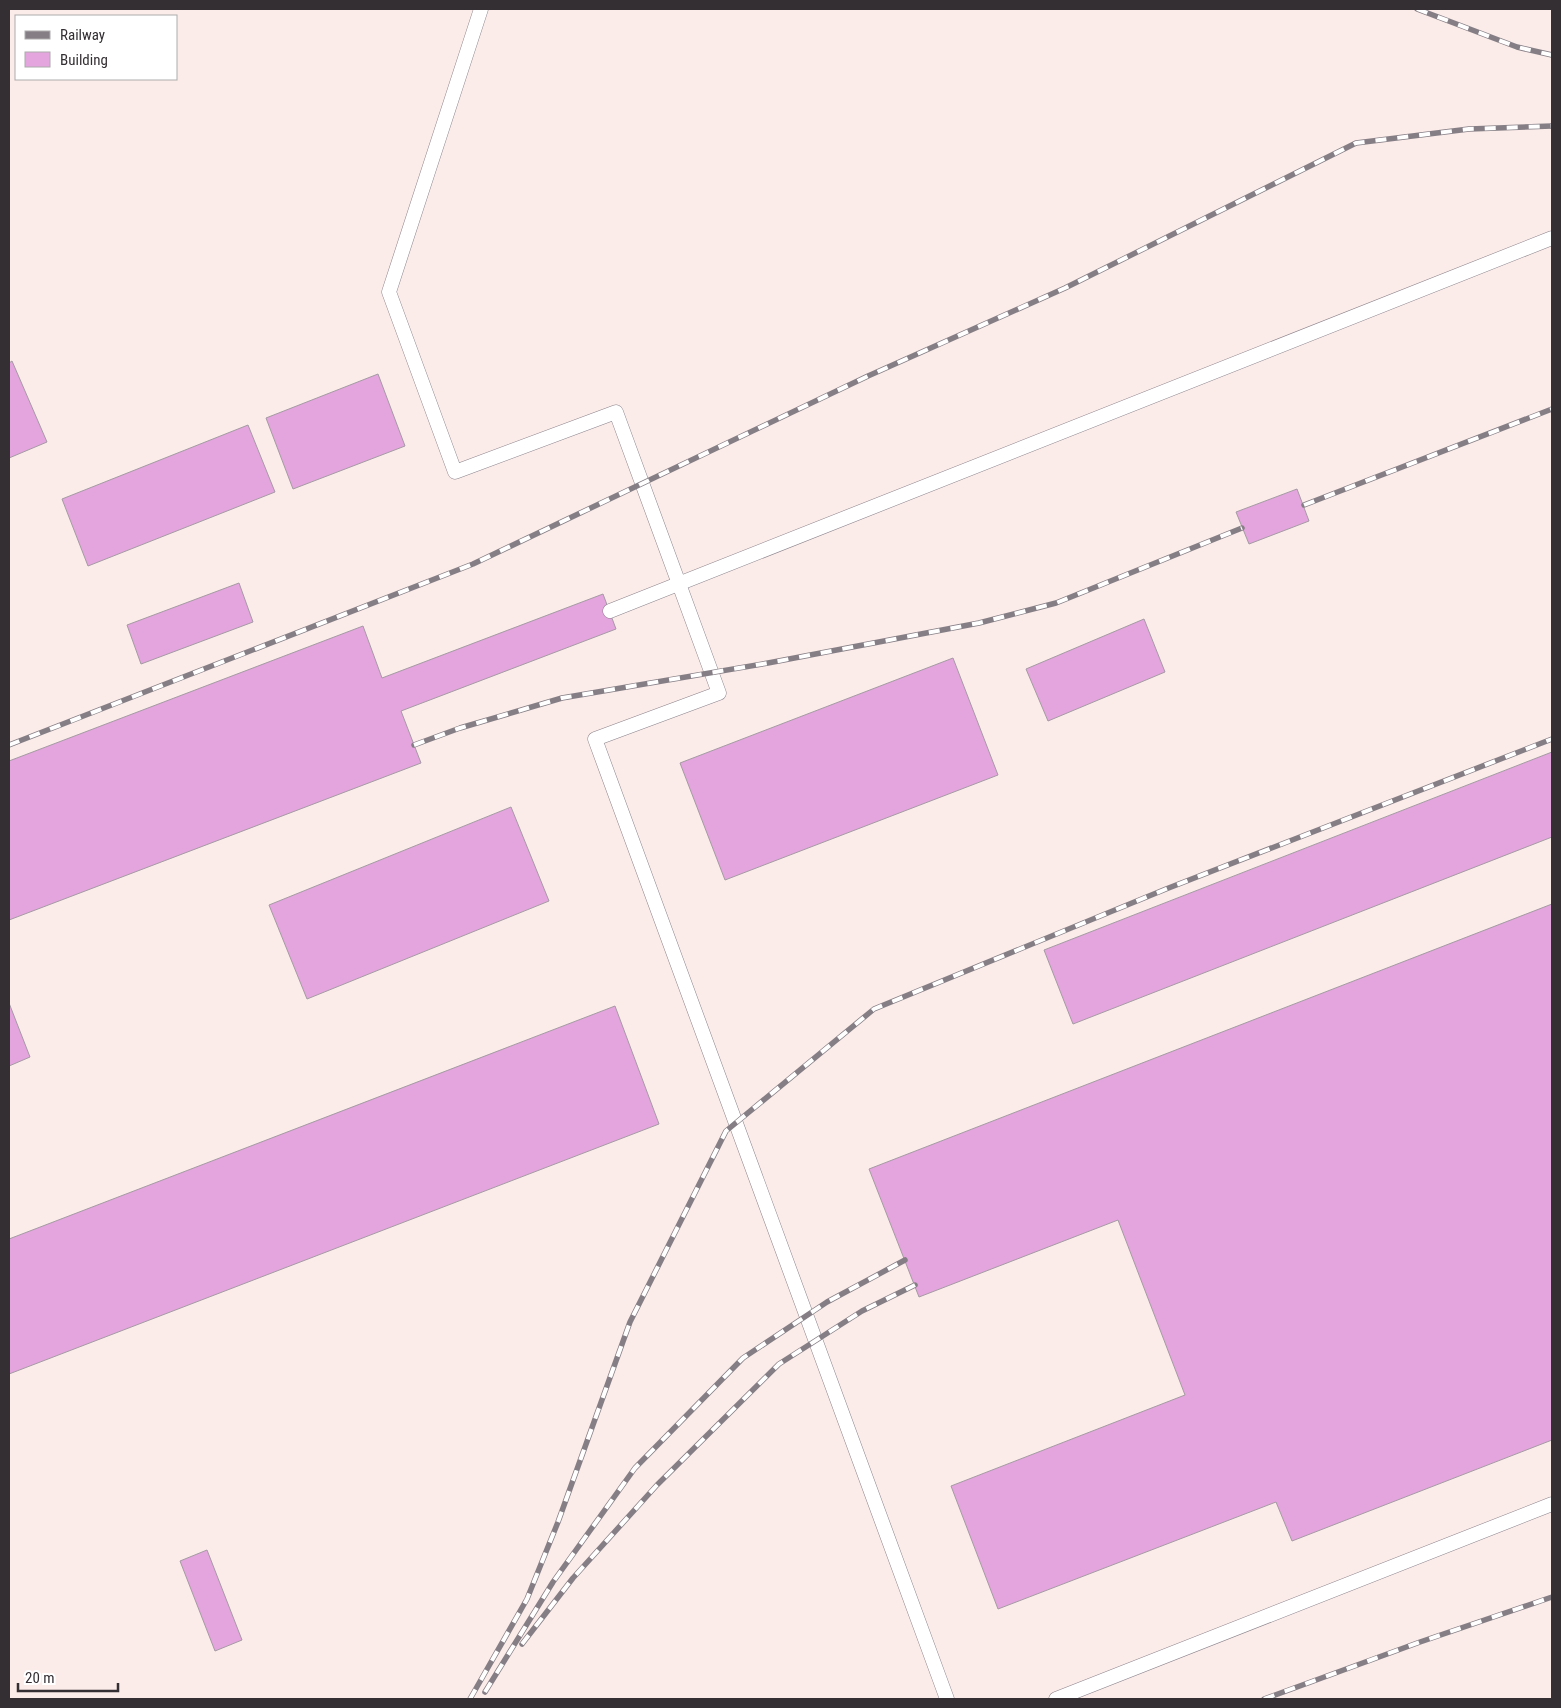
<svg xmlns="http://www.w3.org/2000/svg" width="1561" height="1708" viewBox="0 0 1561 1708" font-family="'Roboto Condensed',sans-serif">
<rect width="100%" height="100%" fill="#fff6fe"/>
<!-- industrial -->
<path fill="#fbebe9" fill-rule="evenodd" d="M9,9H1552V1699H9ZM16,16H176V79H16Z"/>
<!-- building -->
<g fill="#e4a4dd" stroke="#a49ba3">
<path d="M12,361L47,442L9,458V363Z"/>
<path d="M378,374L405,446L293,489L266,418Z"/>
<path d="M248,425L275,492L88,566L62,499Z"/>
<path d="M1297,489L1309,521L1249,544L1236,512Z"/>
<path d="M239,583L253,622L141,664L127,625Z"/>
<path d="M603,594L616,629L401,711L421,763L9,920V761L363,626L382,678Z"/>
<path d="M1144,619L1165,672L1048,721L1026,669Z"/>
<path d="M953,658L998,775L725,880L680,763Z"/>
<path d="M1552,752V837L1073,1024L1044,950Z"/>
<path d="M511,807L549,901L307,999L269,905Z"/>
<path d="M1552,904V1440L1292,1541L1276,1502L998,1609L951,1486L1185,1395L1118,1220L919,1297L869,1169Z"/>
<path d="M9,1003L30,1057L9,1066Z"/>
<path d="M615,1006L659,1124L9,1374V1239Z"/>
<path d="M207,1550L242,1640L215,1651L180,1561Z"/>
</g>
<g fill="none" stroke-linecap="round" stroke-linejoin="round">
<!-- lane casing -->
<g stroke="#8b838b" stroke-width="15">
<g id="lane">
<path d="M481,9L389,292L455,472L616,412L719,693L595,739L947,1699"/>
<path d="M610,611L1552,238"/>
<path d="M1056,1699L1552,1504"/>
</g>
</g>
<!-- lane -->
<use href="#lane" stroke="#fff" stroke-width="14"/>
<!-- rail casing -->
<g stroke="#857f85" stroke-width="5.5">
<g id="rail">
<path d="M1417,9L1517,47L1552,55"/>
<path d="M1304,505L1552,409"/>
<path d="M9,745L473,564L868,376L1065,288L1356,143L1469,129L1552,126"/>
<path d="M414,745L460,728L562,698L768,663L979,623L1056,603L1242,528"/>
<path d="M522,1644L573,1578L657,1485L779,1364L862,1311L915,1285"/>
<path d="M485,1692L553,1582L635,1468L743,1358L827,1302L905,1260"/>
<path d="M470,1699L527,1599L558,1522L630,1322L726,1131L874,1009L1166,889L1552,739"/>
<path d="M1264,1699L1420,1642L1552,1597"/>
</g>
</g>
<!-- rail -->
<use href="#rail" stroke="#fff" stroke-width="4" stroke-dasharray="11" stroke-linecap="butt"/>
</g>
<!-- border -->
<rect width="1561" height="1708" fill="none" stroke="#332f33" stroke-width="20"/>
<!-- legend -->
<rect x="15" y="15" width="162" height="65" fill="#ffffff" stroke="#adacad"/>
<rect x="25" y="31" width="25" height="8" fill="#857f85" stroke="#adacad"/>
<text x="60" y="40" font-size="15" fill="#332f33">Railway</text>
<rect x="25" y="52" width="25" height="15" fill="#e4a4dd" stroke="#adacad"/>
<text x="60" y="65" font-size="15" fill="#332f33">Building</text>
<!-- scale -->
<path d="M18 1683v8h100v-8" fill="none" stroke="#332f33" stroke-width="2.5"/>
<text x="25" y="1683" font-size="15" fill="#332f33" stroke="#ffffff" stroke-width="4" paint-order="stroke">20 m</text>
</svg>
